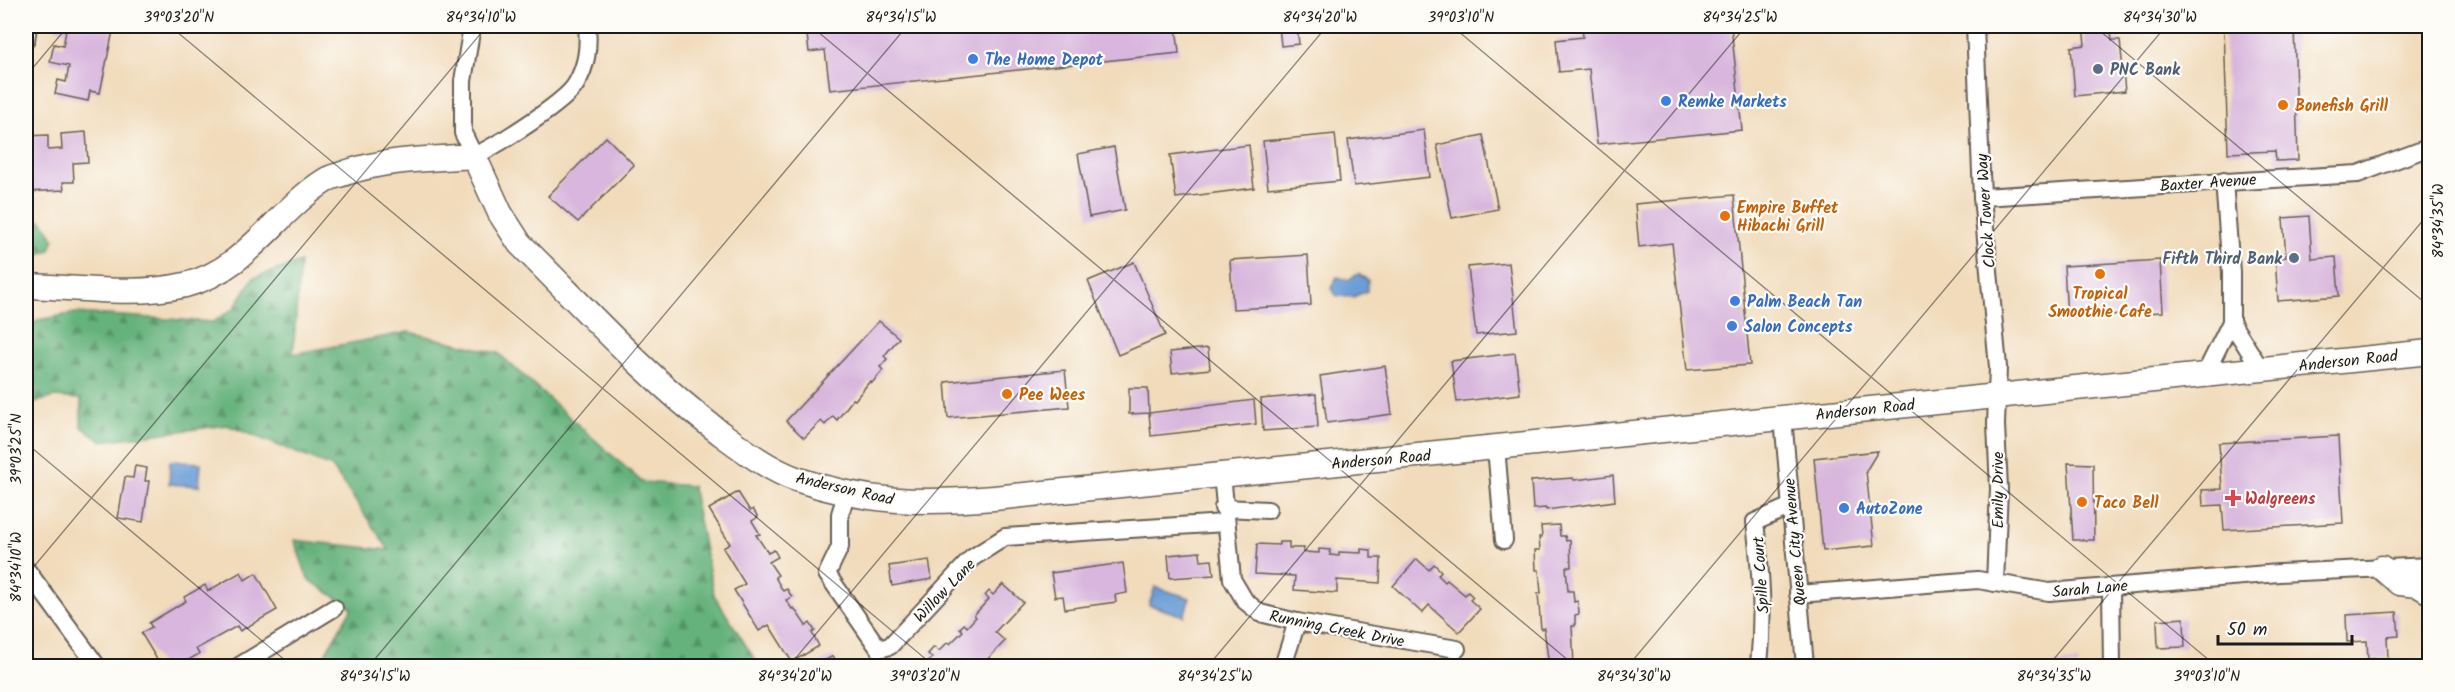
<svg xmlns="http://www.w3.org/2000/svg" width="2455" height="692" viewBox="0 0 2455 692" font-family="Kalam,sans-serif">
<defs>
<pattern id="forest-firs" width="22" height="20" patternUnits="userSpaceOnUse" patternTransform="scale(1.5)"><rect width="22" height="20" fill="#65b27c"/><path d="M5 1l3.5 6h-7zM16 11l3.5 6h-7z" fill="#529065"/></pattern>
</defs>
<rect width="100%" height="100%" fill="#fdfcf7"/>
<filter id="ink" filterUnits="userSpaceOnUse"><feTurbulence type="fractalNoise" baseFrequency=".0167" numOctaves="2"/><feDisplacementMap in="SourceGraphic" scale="12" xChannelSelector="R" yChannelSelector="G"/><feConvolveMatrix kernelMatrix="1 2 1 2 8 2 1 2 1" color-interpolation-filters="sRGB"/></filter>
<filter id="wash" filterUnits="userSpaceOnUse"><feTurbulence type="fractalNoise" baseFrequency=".008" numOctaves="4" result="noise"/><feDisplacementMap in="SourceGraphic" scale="24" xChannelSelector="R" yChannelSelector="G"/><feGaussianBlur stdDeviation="1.35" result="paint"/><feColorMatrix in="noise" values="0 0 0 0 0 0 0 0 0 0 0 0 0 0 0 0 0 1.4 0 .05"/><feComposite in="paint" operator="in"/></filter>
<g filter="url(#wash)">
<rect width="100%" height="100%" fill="#f1dbbb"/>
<!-- forest -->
<g fill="url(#forest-firs)" stroke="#40674c" stroke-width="1.5">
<path d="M26,216L42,221L54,238L50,250L26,260Z"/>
<path d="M300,262L293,354L409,332L498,353L642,482L692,486L714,595L759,666H318L352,608L308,579L294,540L389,550L332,467L227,425L101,441L81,426V399L54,397L26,405V332L38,320L76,313L213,322L234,308L253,278Z"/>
</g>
<!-- water -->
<g fill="#6c9dd6" stroke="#445c79" stroke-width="1.5">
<path d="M1358,274L1368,280L1367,291L1353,297L1337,296L1331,288L1337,277L1348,280Z"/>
<path d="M170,461L201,463L199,486L169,484Z"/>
<path d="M1155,587L1190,598L1184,616L1149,605Z"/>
</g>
<g id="blocks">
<!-- building -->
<g fill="#d8b6dd">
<path d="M55,26H114L100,93L90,91L88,101L55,94L58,80L66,82L69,66L50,62L54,44L63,46L66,31L54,28Z"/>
<path d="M806,26H1176L1179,53L830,90L825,50L809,52Z"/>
<path d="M1279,26H1297L1299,44L1281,46Z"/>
<path d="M1582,26H1731L1742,130L1597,144L1589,69L1559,72L1556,40L1583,37Z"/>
<path d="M2083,26H2110L2112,40H2120L2125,91L2075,96L2071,47L2085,45Z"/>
<path d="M2224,26H2294L2298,160L2276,161L2275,151L2228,153Z"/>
<path d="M1424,130L1430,177L1354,186L1348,140Z"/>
<path d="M86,132L88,162L73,163L74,182H63L64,190L26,192V136L48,135V150L62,149L61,134Z"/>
<path d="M1335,134L1340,181L1268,188L1263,141Z"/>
<path d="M1483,135L1498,209L1452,218L1437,145Z"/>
<path d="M606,137L634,165L578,222L548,196Z"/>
<path d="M1249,145L1254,188L1176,198L1170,155Z"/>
<path d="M1114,147L1125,210L1089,217L1078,154Z"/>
<path d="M1734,195L1750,365L1687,370L1672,243L1639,247L1635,204Z"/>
<path d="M2309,216L2312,259L2336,257L2339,296L2278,301L2275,258L2286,257L2283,218Z"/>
<path d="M1308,255L1311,305L1233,309L1230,260Z"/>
<path d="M2160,260L2163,312L2067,317L2064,266Z"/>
<path d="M1134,262L1165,335L1118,355L1088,281Z"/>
<path d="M1509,263L1517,331L1476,335L1468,267Z"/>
<path d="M879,321L899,338L884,356L887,359L880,367L883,370L872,383L870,381L855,400L853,399L837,420L833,416L825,425L821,421L804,438L786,421Z"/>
<path d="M1208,348L1210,369L1172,373L1170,352Z"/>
<path d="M1515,353L1520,394L1457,402L1451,361Z"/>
<path d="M1385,366L1392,414L1327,423L1320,376Z"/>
<path d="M1065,370L1069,407L948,418L945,382Z"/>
<path d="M1129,388H1148L1149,413L1254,400L1256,424L1151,436L1149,413L1129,414Z"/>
<path d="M1316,394L1318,427L1263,431L1261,399Z"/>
<path d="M2338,436L2343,523L2224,530L2222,505L2203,506L2202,490L2222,489L2219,443Z"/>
<path d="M1878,451L1866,471L1874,546L1823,551L1814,458Z"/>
<path d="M2068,463L2093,464L2094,540H2073Z"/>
<path d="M135,466L147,468L145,481H149L143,522L118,518L125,477L133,478Z"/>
<path d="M1613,475L1615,501L1546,510V508L1533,509L1531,481L1573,478L1574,480L1583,479Z"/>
<path d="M738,492L750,511L753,509L758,517L752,521L760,534L756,535L768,553L774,550L778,557L769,562L778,575L775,577L783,591L787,589L792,597L786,600L792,609L794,608L806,626L810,623L815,631L812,633L819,646L792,662L769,625L759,631L734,590L745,584L723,548L730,544L709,509Z"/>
<path d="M1559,525L1560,536H1565L1566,541L1570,540L1571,567H1566L1568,591H1573L1574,602L1578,601L1579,614L1575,615V626H1572L1574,666H1549L1544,628L1541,629L1538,593H1541L1539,570H1536L1535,550H1540L1539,537H1542L1541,526Z"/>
<path d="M1279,542H1289V548H1304L1303,552L1319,553V549L1330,550V555L1339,556V552L1361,553V549L1371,550V558H1381L1380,583L1337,580V593L1294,590L1295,576L1255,574L1257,544L1279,545Z"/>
<path d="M1200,552L1201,561L1212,560L1214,575L1170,578L1168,555Z"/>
<path d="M1417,559L1429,570L1434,564L1441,571L1438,575L1445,582L1447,580L1465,595L1468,592L1473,597L1470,600L1480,609L1459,632L1429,605L1422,613L1393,586Z"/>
<path d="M929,560L932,579L892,586L889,566Z"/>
<path d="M1123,563L1127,593L1115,595L1116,602L1065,609L1063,596L1055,597L1051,573Z"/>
<path d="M241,572L245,580L256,573L277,610L240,631L237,626L196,649L199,654L178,666H161L141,633L152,627L149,623L186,601L184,597L205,585L208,591Z"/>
<path d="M1003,584L1023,602L995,632L1005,641L981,666H925L932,658L928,654L934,647L939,651L948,642L950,644L963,631L960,628L964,624L967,627L976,617L974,615L989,599L985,596L989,591L993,595Z"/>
<path d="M2397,612L2399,636L2387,637L2388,658L2368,659L2367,641L2347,642L2346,615Z"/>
<path d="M2184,618L2185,647L2158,648L2157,620Z"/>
<path d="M833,656L839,666H815Z"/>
<path d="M1630,661L1644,662V666H1630Z"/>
<path d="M2078,662V666H2050V665Z"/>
</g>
</g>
</g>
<g filter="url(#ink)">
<use href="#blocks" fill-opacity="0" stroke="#675f54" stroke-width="1.5"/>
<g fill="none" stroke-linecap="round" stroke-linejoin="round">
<!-- street casing -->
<g stroke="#675f54" stroke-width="20">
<g id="street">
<path d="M472,26L463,81V133L474,156C496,146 565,103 576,84C587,65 589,47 587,26"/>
<path d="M1975,26L1982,197L1998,367L1996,425L1999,489L1995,583"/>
<path d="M26,40L28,26"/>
<path d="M1982,197L2358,174L2430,147"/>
<path d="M2231,322L2260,368"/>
<path d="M2204,376L2231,322V272L2224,181"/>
<path d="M1783,418L1805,666"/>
<path d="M1496,447L1504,540"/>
<path d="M1222,474L1232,579L1245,601L1260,613L1297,622L1457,649"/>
<path d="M847,492L840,514V547L827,574L879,649L890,646L972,558L1005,537L1225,523"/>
<path d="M1223,508L1268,510"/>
<path d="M26,569L97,666"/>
<path d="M2111,587L2112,666"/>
<path d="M1798,594L1978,580L2049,592L2279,573L2430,566"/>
<path d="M239,666L334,608"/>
<path d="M1283,666L1297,622"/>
<path d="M1759,666C1764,615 1761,573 1755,522L1791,506"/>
</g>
</g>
<!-- secondary casing -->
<g stroke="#675f54" stroke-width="27">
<g id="secondary">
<path d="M26,286C78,287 133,297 185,285C247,270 276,211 326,180C332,176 341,175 348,172C388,159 431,159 474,156L500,213L520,244C585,308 646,377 719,432C742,449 768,469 796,479C866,503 921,504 994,498L2430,352"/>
<path d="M2382,568L2399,583L2418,585L2430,592"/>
</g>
</g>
<!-- street -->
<use href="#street" stroke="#fff" stroke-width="16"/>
<!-- secondary -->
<use href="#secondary" stroke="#fff" stroke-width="24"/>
</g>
</g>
<!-- ticks -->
<path fill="none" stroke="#1c1c1c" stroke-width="1.5" stroke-opacity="0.45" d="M170,26L934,666M811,26L1575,666M1452,26L2216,666M2094,26L2430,307M26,76L68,26M26,443L292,666M26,576L487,26M369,666L907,26M789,666L1327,26M1208,666L1746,26M1628,666L2166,26M2048,666L2430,212"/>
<!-- markers -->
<g fill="#3f7fe0" stroke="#fdfcf7" stroke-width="2">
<circle cx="973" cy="59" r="6"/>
<circle cx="1666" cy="101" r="6"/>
<circle cx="1735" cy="301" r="6"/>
<circle cx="1732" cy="326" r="6"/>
<circle cx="1844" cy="508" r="6"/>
</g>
<g fill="#5c6f8a" stroke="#fdfcf7" stroke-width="2">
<circle cx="2098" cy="69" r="6"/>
<circle cx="2294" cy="258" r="6"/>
</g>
<g fill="#e8710a" stroke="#fdfcf7" stroke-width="2">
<circle cx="2283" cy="105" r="6"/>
<circle cx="1725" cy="216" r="6"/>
<circle cx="2100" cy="274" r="6"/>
<circle cx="1007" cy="394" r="6"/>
<circle cx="2082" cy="502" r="6"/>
</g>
<path fill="#e0444e" stroke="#fdfcf7" stroke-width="2" d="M2230 489h6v6h6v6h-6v6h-6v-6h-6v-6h6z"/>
<g text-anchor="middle" stroke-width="4.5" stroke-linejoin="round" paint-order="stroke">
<!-- shop labels -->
<g font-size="16" font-weight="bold" fill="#366cbe" stroke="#fdfcf7" text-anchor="start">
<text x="985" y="65">The Home Depot</text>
<text x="1678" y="107">Remke Markets</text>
<text x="1747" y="307">Palm Beach Tan</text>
<text x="1744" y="332">Salon Concepts</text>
<text x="1856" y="514">AutoZone</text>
</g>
<!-- service labels -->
<g font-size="16" font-weight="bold" fill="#4e5e75" stroke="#fdfcf7" text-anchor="start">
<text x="2110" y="75">PNC Bank</text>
<text x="2282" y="264" text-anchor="end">Fifth Third Bank</text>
</g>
<!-- food labels -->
<g font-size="16" font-weight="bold" fill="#c56008" stroke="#fdfcf7" text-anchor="start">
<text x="2295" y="111">Bonefish Grill</text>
<text x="1737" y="213">Empire Buffet<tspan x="1737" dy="18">Hibachi Grill</tspan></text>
<text x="2100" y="299" text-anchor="middle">Tropical<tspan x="2100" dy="18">Smoothie Cafe</tspan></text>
<text x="1019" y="400">Pee Wees</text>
<text x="2094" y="508">Taco Bell</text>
</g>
<!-- street labels -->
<g font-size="16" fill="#1c1c1c" stroke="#fdfcf7">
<text transform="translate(2208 182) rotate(-4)" y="6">Baxter Avenue</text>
<text transform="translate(1985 211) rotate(-94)" y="6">Clock Tower Way</text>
<text transform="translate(2348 360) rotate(-6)" y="6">Anderson Road</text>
<text transform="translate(1865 409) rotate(-6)" y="6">Anderson Road</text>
<text transform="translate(1381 459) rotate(-5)" y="6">Anderson Road</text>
<text transform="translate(845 488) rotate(13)" y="6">Anderson Road</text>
<text transform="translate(1997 490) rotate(-90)" y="6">Emily Drive</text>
<text transform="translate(1794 542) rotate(-95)" y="6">Queen City Avenue</text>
<text transform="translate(1760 575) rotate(-94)" y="6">Spille Court</text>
<text transform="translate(2090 588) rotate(-5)" y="6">Sarah Lane</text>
<text transform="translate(944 590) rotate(-46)" y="6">Willow Lane</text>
<text transform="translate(1337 628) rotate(11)" y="6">Running Creek Drive</text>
</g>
<!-- health labels -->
<g font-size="16" font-weight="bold" fill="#be3a42" stroke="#fdfcf7" text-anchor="start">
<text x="2245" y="504">Walgreens</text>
</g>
</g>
<!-- margin -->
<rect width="2455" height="692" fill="none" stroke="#fdfcf7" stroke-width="66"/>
<!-- scale -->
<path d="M2218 635v9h134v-9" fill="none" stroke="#1c1c1c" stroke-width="3"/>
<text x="2227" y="635" font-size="18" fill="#1c1c1c" stroke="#fdfcf7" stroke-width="4.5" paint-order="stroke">50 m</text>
<rect x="33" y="33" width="2389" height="626" fill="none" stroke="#1c1c1c" stroke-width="2"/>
<g font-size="15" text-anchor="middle" fill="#1c1c1c">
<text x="179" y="22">39°03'20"N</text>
<text x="481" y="22">84°34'10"W</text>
<text x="901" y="22">84°34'15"W</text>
<text x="1320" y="22">84°34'20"W</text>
<text x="1461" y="22">39°03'10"N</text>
<text x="1740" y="22">84°34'25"W</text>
<text x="2160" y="22">84°34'30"W</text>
<text transform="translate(2438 221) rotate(-90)" y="5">84°34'35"W</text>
<text transform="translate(16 449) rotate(-90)" y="5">39°03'25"N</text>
<text transform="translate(16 567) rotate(-90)" y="5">84°34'10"W</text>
<text x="375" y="681">84°34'15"W</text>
<text x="795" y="681">84°34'20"W</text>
<text x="925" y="681">39°03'20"N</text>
<text x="1215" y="681">84°34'25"W</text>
<text x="1634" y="681">84°34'30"W</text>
<text x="2054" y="681">84°34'35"W</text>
<text x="2207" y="681">39°03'10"N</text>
</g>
</svg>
